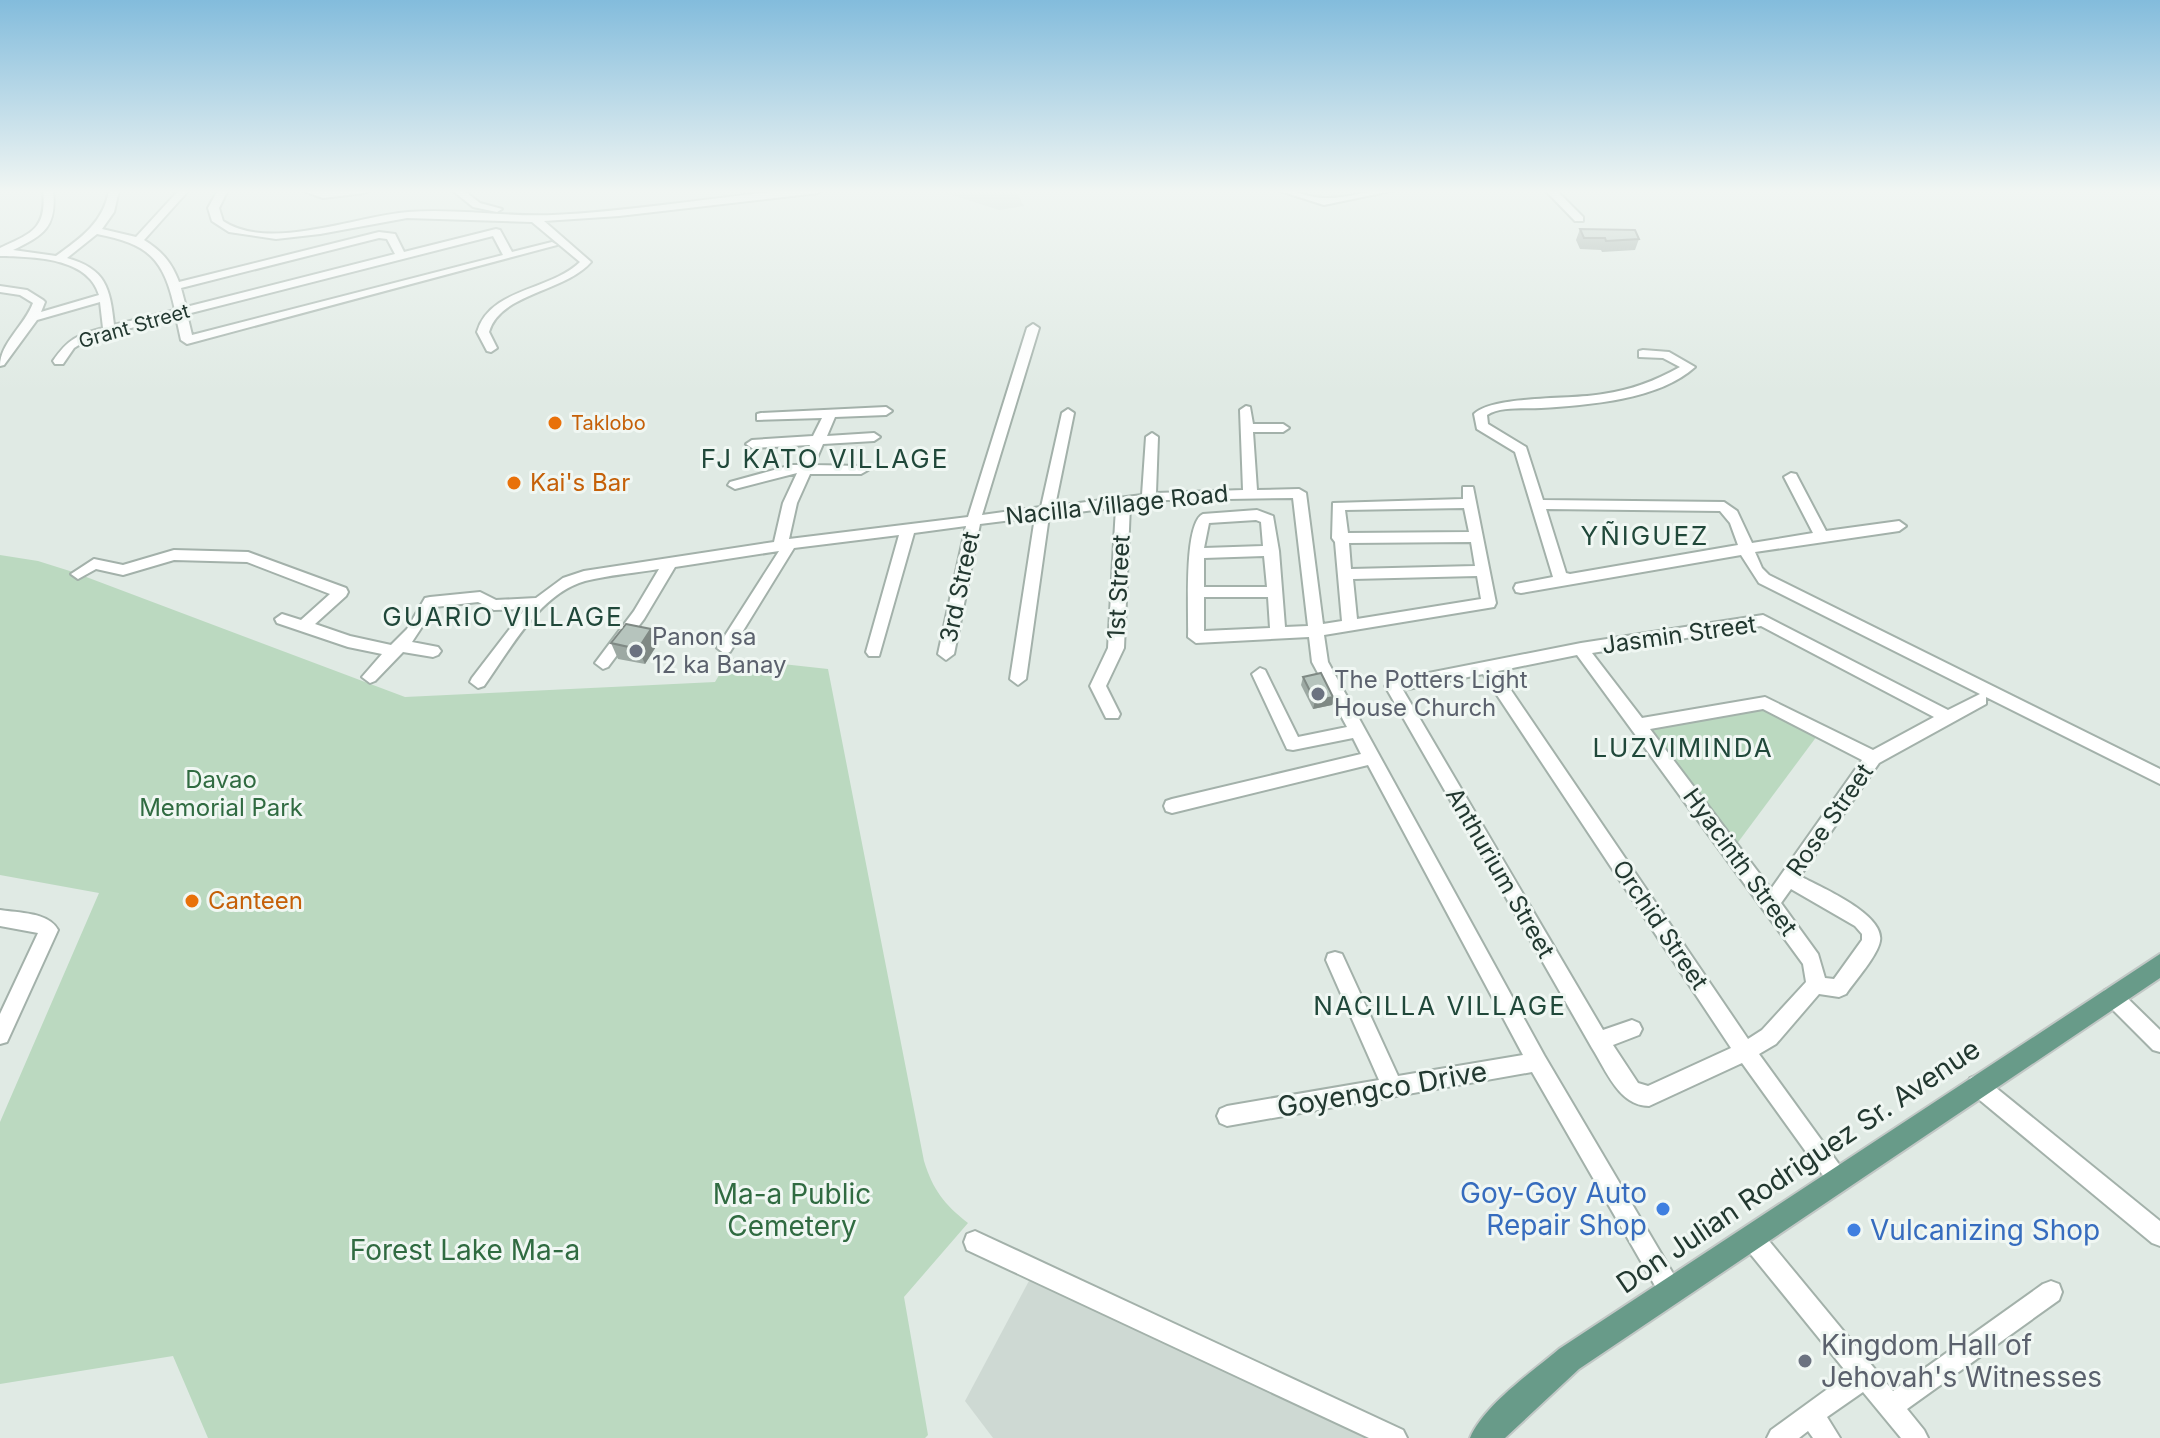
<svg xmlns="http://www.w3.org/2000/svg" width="2160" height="1438" viewBox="0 0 2160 1438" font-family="Inter,sans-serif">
<rect width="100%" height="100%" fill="#e0eae4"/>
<!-- built -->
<g fill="#ced9d3">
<path d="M936,190H1015L1024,206L999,210Z"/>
<path d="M1031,1277L1378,1438H993L965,1401Z"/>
</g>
<!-- green -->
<g fill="#bbd9c0">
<path d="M0,555L38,561L73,572L405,697L715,682L729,658L828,669L924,1161C933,1190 944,1204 968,1223L904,1297L928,1435L925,1438H208L173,1356L0,1384V1122L99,893L0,875Z"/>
<path d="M1757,708L1769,710L1817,736L1736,845L1649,729Z"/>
</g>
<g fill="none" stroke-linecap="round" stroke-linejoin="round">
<!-- minor casing -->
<g stroke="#a3b1aa" stroke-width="4">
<g id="minor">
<path d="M43,190H53C57,227 44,235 13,250L56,256C81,238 104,222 109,190H119L114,212L102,229L136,237L179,190H189L144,240C162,251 172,263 179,282L379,232L395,234L404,252L496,229L500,230L512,252L552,242L557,245L187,344L181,340L176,317L90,338L74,348L63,364H55L53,361C68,339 77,335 103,328L100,302L37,320L4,365L0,366C0,343 25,325 33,303L20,295L0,292V286L27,290L43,300L45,302L41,312L99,295C88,257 33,257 0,256V248C32,233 47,229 43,190ZM97,234C149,244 164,259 175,310L114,325C110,288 106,269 67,258ZM493,236L503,255L192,335L187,314ZM379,238L387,239L395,254L186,307L181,288Z"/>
<path d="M218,190H228L219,208L223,221C269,252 356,216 408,212C456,208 505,217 553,215C632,211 711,198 789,190H823L818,193L619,216L544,221L591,262C565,292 500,293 489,332L497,348L491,352L487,351L477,332C490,288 550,291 580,262L532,222L407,218L320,234L276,239L229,232L212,221L208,208Z"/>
<path d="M301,190H369L364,193L323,198Z"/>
<path d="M452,190H463L480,203L502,209L497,212L473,207Z"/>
<path d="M1277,190C1294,189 1310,199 1327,198C1350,198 1372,189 1396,190L1324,205Z"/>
<path d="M1545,190H1556L1583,217V221H1575Z"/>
<path d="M1033,324L1039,328L982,515L1041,507L1062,413L1068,409L1074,413L1055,506L1142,495L1146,437L1152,433L1158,437L1156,493L1243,490L1240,410L1246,406L1250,407L1253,424H1283L1289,428L1283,432H1253L1257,490L1299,489L1306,493L1323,624L1342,621L1335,542L1332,538L1333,503L1463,499V487H1473L1496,603L1494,607L1324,635L1328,662L1544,1055L1678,1282L1681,1290L1678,1298L1670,1301L1662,1298L1532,1072L1227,1126L1220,1123L1217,1116L1220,1109L1227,1106L1379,1080L1326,960L1328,954L1335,952L1342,954L1398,1076L1523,1055L1368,765L1172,813L1166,811L1164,806L1166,801L1172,799L1361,754L1353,738L1293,750L1287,749L1252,674L1260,668L1265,670L1298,737L1347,727L1312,662L1309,637L1196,643L1188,637C1189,614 1183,523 1203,514L1257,510L1273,516L1279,551L1285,627L1308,626L1293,498L1167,500L1130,505L1124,648L1106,686L1120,714L1118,718H1106L1090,686L1108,648L1116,507L1049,516L1026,679L1018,685L1010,679L1035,517L980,524L954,654L946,660L938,654L966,526L914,533L879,656H869L866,652L899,535L794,548L730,652L725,654L717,648L779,551L675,567L644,619L608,667L603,669L595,663L634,611L659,569C635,573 609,575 585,581C539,594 510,650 484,686L478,688L470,682L472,678L525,609L494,610L478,602L435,607L412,642L438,647L441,651L438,655L433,657L403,652L375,681L370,683L362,677L382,654L348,647L277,623L275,619L282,614L301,620L330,594L247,562L174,560L123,575L96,569L78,579L71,574L94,559L123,565L174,550L248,552L346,588L348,592L346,596L315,624L350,636L391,645L407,629L425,598L430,597L480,592L496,600L536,598L563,578L584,571L774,542L783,503L797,473L735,489L728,485L730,482L792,465H801L810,445L752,448L746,444L752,440L813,436L822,418L757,420V414L761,413L886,407L892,411L886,415L835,417L827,436L874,433L880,437L874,441L823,444L814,465L861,466L868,470L861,474H810L797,503L789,539L968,517L1027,328ZM1464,508L1469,532L1348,533L1345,510ZM1256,520L1261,522L1263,546L1204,548L1209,523ZM1471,542L1475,566L1351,569L1349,543ZM1264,556L1267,587H1204V558ZM1477,576L1481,599L1357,619L1353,579ZM1204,597H1268L1270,628L1204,631Z"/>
<path d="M1643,350L1669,352L1695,367C1659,400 1588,405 1541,408C1524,409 1501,406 1487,415L1488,424L1526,447L1543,500L1724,502L1737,511L1752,543L1813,533L1784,477L1791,473L1796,474L1826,531L1899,521L1906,526L1899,531L1755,552L1762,568L1769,575L2160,769V784L1986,697V704L1879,763L1800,876C1820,887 1885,914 1880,941C1878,955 1855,981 1846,994L1839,997L1819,994L1776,1044L1759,1054L1846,1174L1850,1181L1846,1188L1839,1192L1832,1188L1742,1063L1649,1106C1619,1106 1606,1070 1592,1048L1385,686L1393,680L1581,643L1763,615L1948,710L1980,694L1759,583L1741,555L1521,593L1516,592L1514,588L1516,584L1553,577L1515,452L1477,429L1474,414C1493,395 1572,400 1603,394C1631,390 1655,381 1680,367L1663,358L1639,357V351ZM1546,509L1720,511L1730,523L1738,545L1570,574L1566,573ZM1761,626L1934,717L1873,750L1765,697L1642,718L1592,653ZM1577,655L1803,964L1806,982L1762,1030L1748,1039L1498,671ZM1483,674L1731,1048L1648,1086L1638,1083L1613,1045L1639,1035L1642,1029L1639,1023L1632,1020L1603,1030L1403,690ZM1763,709L1862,760L1771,889L1650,729ZM1791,889L1855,926L1862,934V940L1834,979L1825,978L1818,954L1781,903Z"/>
<path d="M0,910C18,913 49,912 58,930L7,1042L0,1044V1014L38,933L0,926Z"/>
<path d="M2112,987L2119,990L2160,1030V1052L2153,1050L2105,1002L2102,996L2105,990Z"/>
<path d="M1977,1075L1984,1078L2160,1221V1246L2152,1243L1970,1092L1967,1085L1970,1078Z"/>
<path d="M1752,1227L1760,1230L1893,1391L2043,1284L2051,1281L2059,1284L2062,1292L2059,1300L1907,1409L1924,1430L1928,1438H1901L1863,1392L1827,1417L1840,1438H1813L1808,1431L1799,1438H1767L1771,1430L1848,1374L1744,1246L1741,1238L1744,1230Z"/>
<path d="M975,1231L1403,1430L1407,1438H1369L967,1250L964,1242L967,1234Z"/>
</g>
</g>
<!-- major casing -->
<g stroke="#c1c7c5" stroke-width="4">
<path id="major" d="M2160,954V978L1579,1369L1505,1438H1470C1484,1405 1532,1372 1559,1349Z"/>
</g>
<!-- minor -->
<use href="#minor" fill="#fff" fill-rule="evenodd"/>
<!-- major -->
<use href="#major" fill="#689b89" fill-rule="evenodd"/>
</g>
<!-- wall -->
<g fill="#9da9a3">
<path d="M1580,229L1639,239L1635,250L1602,252L1601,250L1580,249L1576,240Z"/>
<path d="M651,629L657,645L645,664L618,659L611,643Z"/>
<path d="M1303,677L1333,697L1332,705L1313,709L1301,685Z"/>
</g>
<!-- shaded-wall -->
<g fill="#7f8984">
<path d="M651,629L657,645L645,664L638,649Z"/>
<path d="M1333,697L1332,705L1313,709L1315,701Z"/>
</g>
<!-- building -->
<g fill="#b6c4bd" stroke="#7f8984" stroke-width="2">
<path d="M1580,229L1635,230L1639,239L1606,241L1605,238H1584Z"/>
<path d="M626,624L651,629L638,649L611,643Z"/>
<path d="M1321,673L1333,697L1315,701L1303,677Z"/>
</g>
<!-- sky -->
<linearGradient id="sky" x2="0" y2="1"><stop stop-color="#83bcdc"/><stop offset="0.49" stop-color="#f1f6f3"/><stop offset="1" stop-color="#f1f6f3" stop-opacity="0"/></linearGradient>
<rect width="2160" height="391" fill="url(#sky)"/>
<!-- markers -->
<g fill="#e8710a" stroke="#f0f7f3" stroke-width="3">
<circle cx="555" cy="423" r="8"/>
<circle cx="514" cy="483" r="8"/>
<circle cx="192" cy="901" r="8"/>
</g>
<g fill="#6b7280" stroke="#f0f7f3" stroke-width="3">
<circle cx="636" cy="651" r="8"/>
<circle cx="1318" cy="694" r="8"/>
<circle cx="1805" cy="1361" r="8"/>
</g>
<g fill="#3f7fe0" stroke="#f0f7f3" stroke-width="3">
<circle cx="1663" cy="1209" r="8"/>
<circle cx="1854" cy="1230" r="8"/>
</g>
<g text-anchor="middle" stroke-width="6" stroke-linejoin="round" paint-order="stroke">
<!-- far-street labels -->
<g font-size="20" fill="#223830" stroke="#f0f7f3">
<text transform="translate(134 326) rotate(-16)" y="7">Grant Street</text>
</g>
<!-- far-food labels -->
<g font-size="20" fill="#c56008" stroke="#f0f7f3" text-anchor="start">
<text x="571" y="430">Taklobo</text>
</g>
<!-- food labels -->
<g font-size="24" fill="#c56008" stroke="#f0f7f3" text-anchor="start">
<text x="530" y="491">Kai's Bar</text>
<text x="208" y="909">Canteen</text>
</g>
<!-- street labels -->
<g font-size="24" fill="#223830" stroke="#f0f7f3">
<text transform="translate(1117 505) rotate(-6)" y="8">Nacilla Village Road</text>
<text transform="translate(960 587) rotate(-78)" y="8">3rd Street</text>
<text transform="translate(1119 587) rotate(-87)" y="8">1st Street</text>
<text transform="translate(1679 635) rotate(-8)" y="8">Jasmin Street</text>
<text transform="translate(1830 820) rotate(-55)" y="8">Rose Street</text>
<text transform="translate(1740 862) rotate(54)" y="8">Hyacinth Street</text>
<text transform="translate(1500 873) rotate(60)" y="8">Anthurium Street</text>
<text transform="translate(1660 925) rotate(56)" y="8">Orchid Street</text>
</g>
<!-- worship labels -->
<g font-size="24" fill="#5b616d" stroke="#f0f7f3" text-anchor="start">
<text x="652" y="645">Panon sa<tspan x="652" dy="28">12 ka Banay</tspan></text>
<text x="1334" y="688">The Potters Light<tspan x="1334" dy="28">House Church</tspan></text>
</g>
<!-- park labels -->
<g font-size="24" fill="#306b41" stroke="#f0f7f3">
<text x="221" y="788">Davao<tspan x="221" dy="28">Memorial Park</tspan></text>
</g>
<!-- neighbourhood labels -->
<g font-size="26" letter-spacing="2" fill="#20483a" stroke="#f0f7f3">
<text x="825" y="468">FJ KATO VILLAGE</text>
<text x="1645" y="545">YÑIGUEZ</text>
<text x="503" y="626">GUARIO VILLAGE</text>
<text x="1683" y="757">LUZVIMINDA</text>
<text x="1440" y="1015">NACILLA VILLAGE</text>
</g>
<!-- near-street labels -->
<g font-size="28" fill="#223830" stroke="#f0f7f3">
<text transform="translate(1382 1089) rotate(-10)" y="10">Goyengco Drive</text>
<text transform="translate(1798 1166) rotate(-34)" y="10">Don Julian Rodriguez Sr. Avenue</text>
</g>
<!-- near-shop labels -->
<g font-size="28" fill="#366cbe" stroke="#f0f7f3" text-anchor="end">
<text x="1647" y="1203">Goy-Goy Auto<tspan x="1647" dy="32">Repair Shop</tspan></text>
<text x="1870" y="1240" text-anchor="start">Vulcanizing Shop</text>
</g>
<!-- near-park labels -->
<g font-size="28" fill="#306b41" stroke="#f0f7f3">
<text x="792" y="1204">Ma-a Public<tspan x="792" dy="32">Cemetery</tspan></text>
<text x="465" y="1260">Forest Lake Ma-a</text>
</g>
<!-- near-worship labels -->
<g font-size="28" fill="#5b616d" stroke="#f0f7f3" text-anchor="start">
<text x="1821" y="1355">Kingdom Hall of<tspan x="1821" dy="32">Jehovah's Witnesses</tspan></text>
</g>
</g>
</svg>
